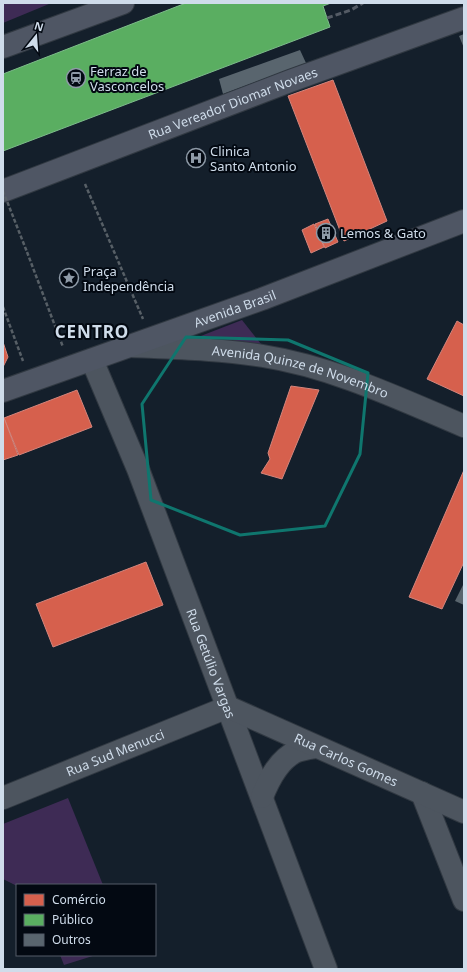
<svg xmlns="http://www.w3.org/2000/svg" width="467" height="972" viewBox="0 0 467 972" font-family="'Noto Sans',sans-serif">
<rect width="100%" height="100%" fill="#141f2b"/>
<!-- green -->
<g fill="#3e2b55">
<path d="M3,3H49V4L3,23Z"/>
<path d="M242,320L261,344L193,339Z"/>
<path d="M68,798L103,885L17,886L3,879V824Z"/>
<path d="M60,955H96L64,965Z"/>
</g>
<!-- shops -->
<g fill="#d6604d" stroke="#d4857c">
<path d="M333,80L387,221L344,241L288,96Z"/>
<path d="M328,219L338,242L325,248L315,224Z"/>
<path d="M314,224L324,247L311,253L302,230Z"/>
<path d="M457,321L464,325V396L427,379Z"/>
<path d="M3,342L8,357L3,367Z"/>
<path d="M291,386L319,390L282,479L261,473L270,459L268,453Z"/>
<path d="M77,390L92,427L19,455L4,418Z"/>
<path d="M3,418H4L18,455L3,460Z"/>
<path d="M464,470V562L442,609L409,597Z"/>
<path d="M146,562L163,605L53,647L36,604Z"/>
</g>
<!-- public -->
<path fill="#5aae61" stroke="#7dbc8a" d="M186,3H331L323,6L330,27L3,151V74Z"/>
<!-- building -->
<g fill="#59656e">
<path d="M464,34V48L459,36Z"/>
<path d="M300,50L306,63L223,94L219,79Z"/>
<path d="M464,583V605L455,601Z"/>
</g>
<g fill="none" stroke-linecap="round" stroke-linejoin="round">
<!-- minor casing -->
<g stroke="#313942" stroke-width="24">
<g id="minor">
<path id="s1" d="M130,346C174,348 219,349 263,356C333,367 400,399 464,426"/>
<path id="s2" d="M92,360L138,469L326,969"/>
<path d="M422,793L464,900"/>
<path d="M262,797C269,779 279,759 297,751C303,749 310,748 316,747"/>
<path id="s3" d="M3,798L228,707L464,812"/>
</g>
</g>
<!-- major casing -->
<g stroke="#313942" stroke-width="24">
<g id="major">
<path d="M3,47L123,3"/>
<path id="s4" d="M3,191L290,81L464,18"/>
<path id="s5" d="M3,391L262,299L464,221"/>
</g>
</g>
<!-- path -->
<g stroke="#575f66" stroke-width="2.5" stroke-dasharray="4 2" stroke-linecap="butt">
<path d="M85,184L143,319"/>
<path d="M27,252L63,347"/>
<path d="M3,307L23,361"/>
</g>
<!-- minor -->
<use href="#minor" stroke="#4d555f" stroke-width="22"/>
<!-- major -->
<use href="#major" stroke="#4f5664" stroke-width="22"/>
<!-- rail -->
<path stroke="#545b65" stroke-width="3" stroke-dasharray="6 3" stroke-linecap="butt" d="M327,18L351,10L363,3"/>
<!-- path-bridge -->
<path stroke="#575f66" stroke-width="2.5" stroke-dasharray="4 2" stroke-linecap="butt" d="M3,191L27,252"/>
</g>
<!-- marked area -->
<path fill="none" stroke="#0f766e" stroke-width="3" stroke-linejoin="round" d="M186,337L288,340L368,373L360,454L325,526L240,535L151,500L142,404Z"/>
<!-- icons -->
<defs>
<g id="station-ring" transform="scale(1)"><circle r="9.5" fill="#030912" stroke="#8e9aa7" stroke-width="1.5"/><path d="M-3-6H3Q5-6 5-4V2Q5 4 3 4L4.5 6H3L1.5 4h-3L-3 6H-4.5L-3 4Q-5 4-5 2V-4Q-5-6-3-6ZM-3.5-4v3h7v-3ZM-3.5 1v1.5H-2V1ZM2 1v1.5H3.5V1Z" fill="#8e9aa7"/></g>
<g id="hospital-ring" transform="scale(1)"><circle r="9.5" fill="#030912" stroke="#8e9aa7" stroke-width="1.5"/><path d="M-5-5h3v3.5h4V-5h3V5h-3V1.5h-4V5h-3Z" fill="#8e9aa7"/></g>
<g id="building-ring" transform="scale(1)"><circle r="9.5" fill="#030912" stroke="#8e9aa7" stroke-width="1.5"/><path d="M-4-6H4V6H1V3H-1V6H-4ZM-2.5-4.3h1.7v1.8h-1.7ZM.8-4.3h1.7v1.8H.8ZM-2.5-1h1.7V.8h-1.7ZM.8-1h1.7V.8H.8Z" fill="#8e9aa7"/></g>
<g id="sight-ring" transform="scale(1)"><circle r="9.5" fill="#030912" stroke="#8e9aa7" stroke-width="1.5"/><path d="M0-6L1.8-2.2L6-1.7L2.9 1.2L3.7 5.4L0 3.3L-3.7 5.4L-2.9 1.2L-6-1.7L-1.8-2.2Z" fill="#8e9aa7"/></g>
</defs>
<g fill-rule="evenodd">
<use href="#station-ring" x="76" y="78"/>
<use href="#hospital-ring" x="196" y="158"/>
<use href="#building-ring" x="326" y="233"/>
<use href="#sight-ring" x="69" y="278"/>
</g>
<g text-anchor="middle" stroke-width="4" stroke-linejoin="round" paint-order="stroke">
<!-- poi labels -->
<g font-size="13" fill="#cfdcea" stroke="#030912" text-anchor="start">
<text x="90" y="76">Ferraz de<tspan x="90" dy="15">Vasconcelos</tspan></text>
<text x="210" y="156">Clinica<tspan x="210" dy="15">Santo Antonio</tspan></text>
<text x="340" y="238">Lemos &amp; Gato</text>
<text x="83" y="276">Praça<tspan x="83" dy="15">Independência</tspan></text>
</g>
<!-- street labels -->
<g font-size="13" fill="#cfdcea" stroke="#030912">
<text dy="5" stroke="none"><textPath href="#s4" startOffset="246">Rua Vereador Diomar Novaes</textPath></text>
<text dy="5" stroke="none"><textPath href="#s5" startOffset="246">Avenida Brasil</textPath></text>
<text dy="5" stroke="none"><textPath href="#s1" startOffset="173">Avenida Quinze de Novembro</textPath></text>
<text dy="5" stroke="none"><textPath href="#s2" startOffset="326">Rua Getúlio Vargas</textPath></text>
<text dy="5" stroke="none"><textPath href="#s3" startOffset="121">Rua Sud Menucci</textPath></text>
<text dy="5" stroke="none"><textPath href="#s3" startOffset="372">Rua Carlos Gomes</textPath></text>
</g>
<!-- district labels -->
<g font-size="17" font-weight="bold" letter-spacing="1" fill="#cfdcea" stroke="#030912">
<text x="92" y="338">CENTRO</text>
</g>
</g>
<!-- border -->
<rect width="467" height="972" fill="none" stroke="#cfdcea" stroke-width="8"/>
<!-- legend -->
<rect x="16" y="884" width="140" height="72" fill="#030912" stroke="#555d68"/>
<rect x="24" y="894" width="20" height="12" fill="#d6604d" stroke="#555d68"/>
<text x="52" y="904" font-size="12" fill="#cfdcea">Comércio</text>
<rect x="24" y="914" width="20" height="12" fill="#5aae61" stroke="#555d68"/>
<text x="52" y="924" font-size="12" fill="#cfdcea">Público</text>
<rect x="24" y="934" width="20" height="12" fill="#59656e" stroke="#555d68"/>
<text x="52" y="944" font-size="12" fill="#cfdcea">Outros</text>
<!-- north arrow -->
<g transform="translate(36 36) rotate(17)" stroke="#030912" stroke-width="3" paint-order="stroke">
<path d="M0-3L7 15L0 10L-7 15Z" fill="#cfdcea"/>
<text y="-6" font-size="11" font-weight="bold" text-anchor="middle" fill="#cfdcea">N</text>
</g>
</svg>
